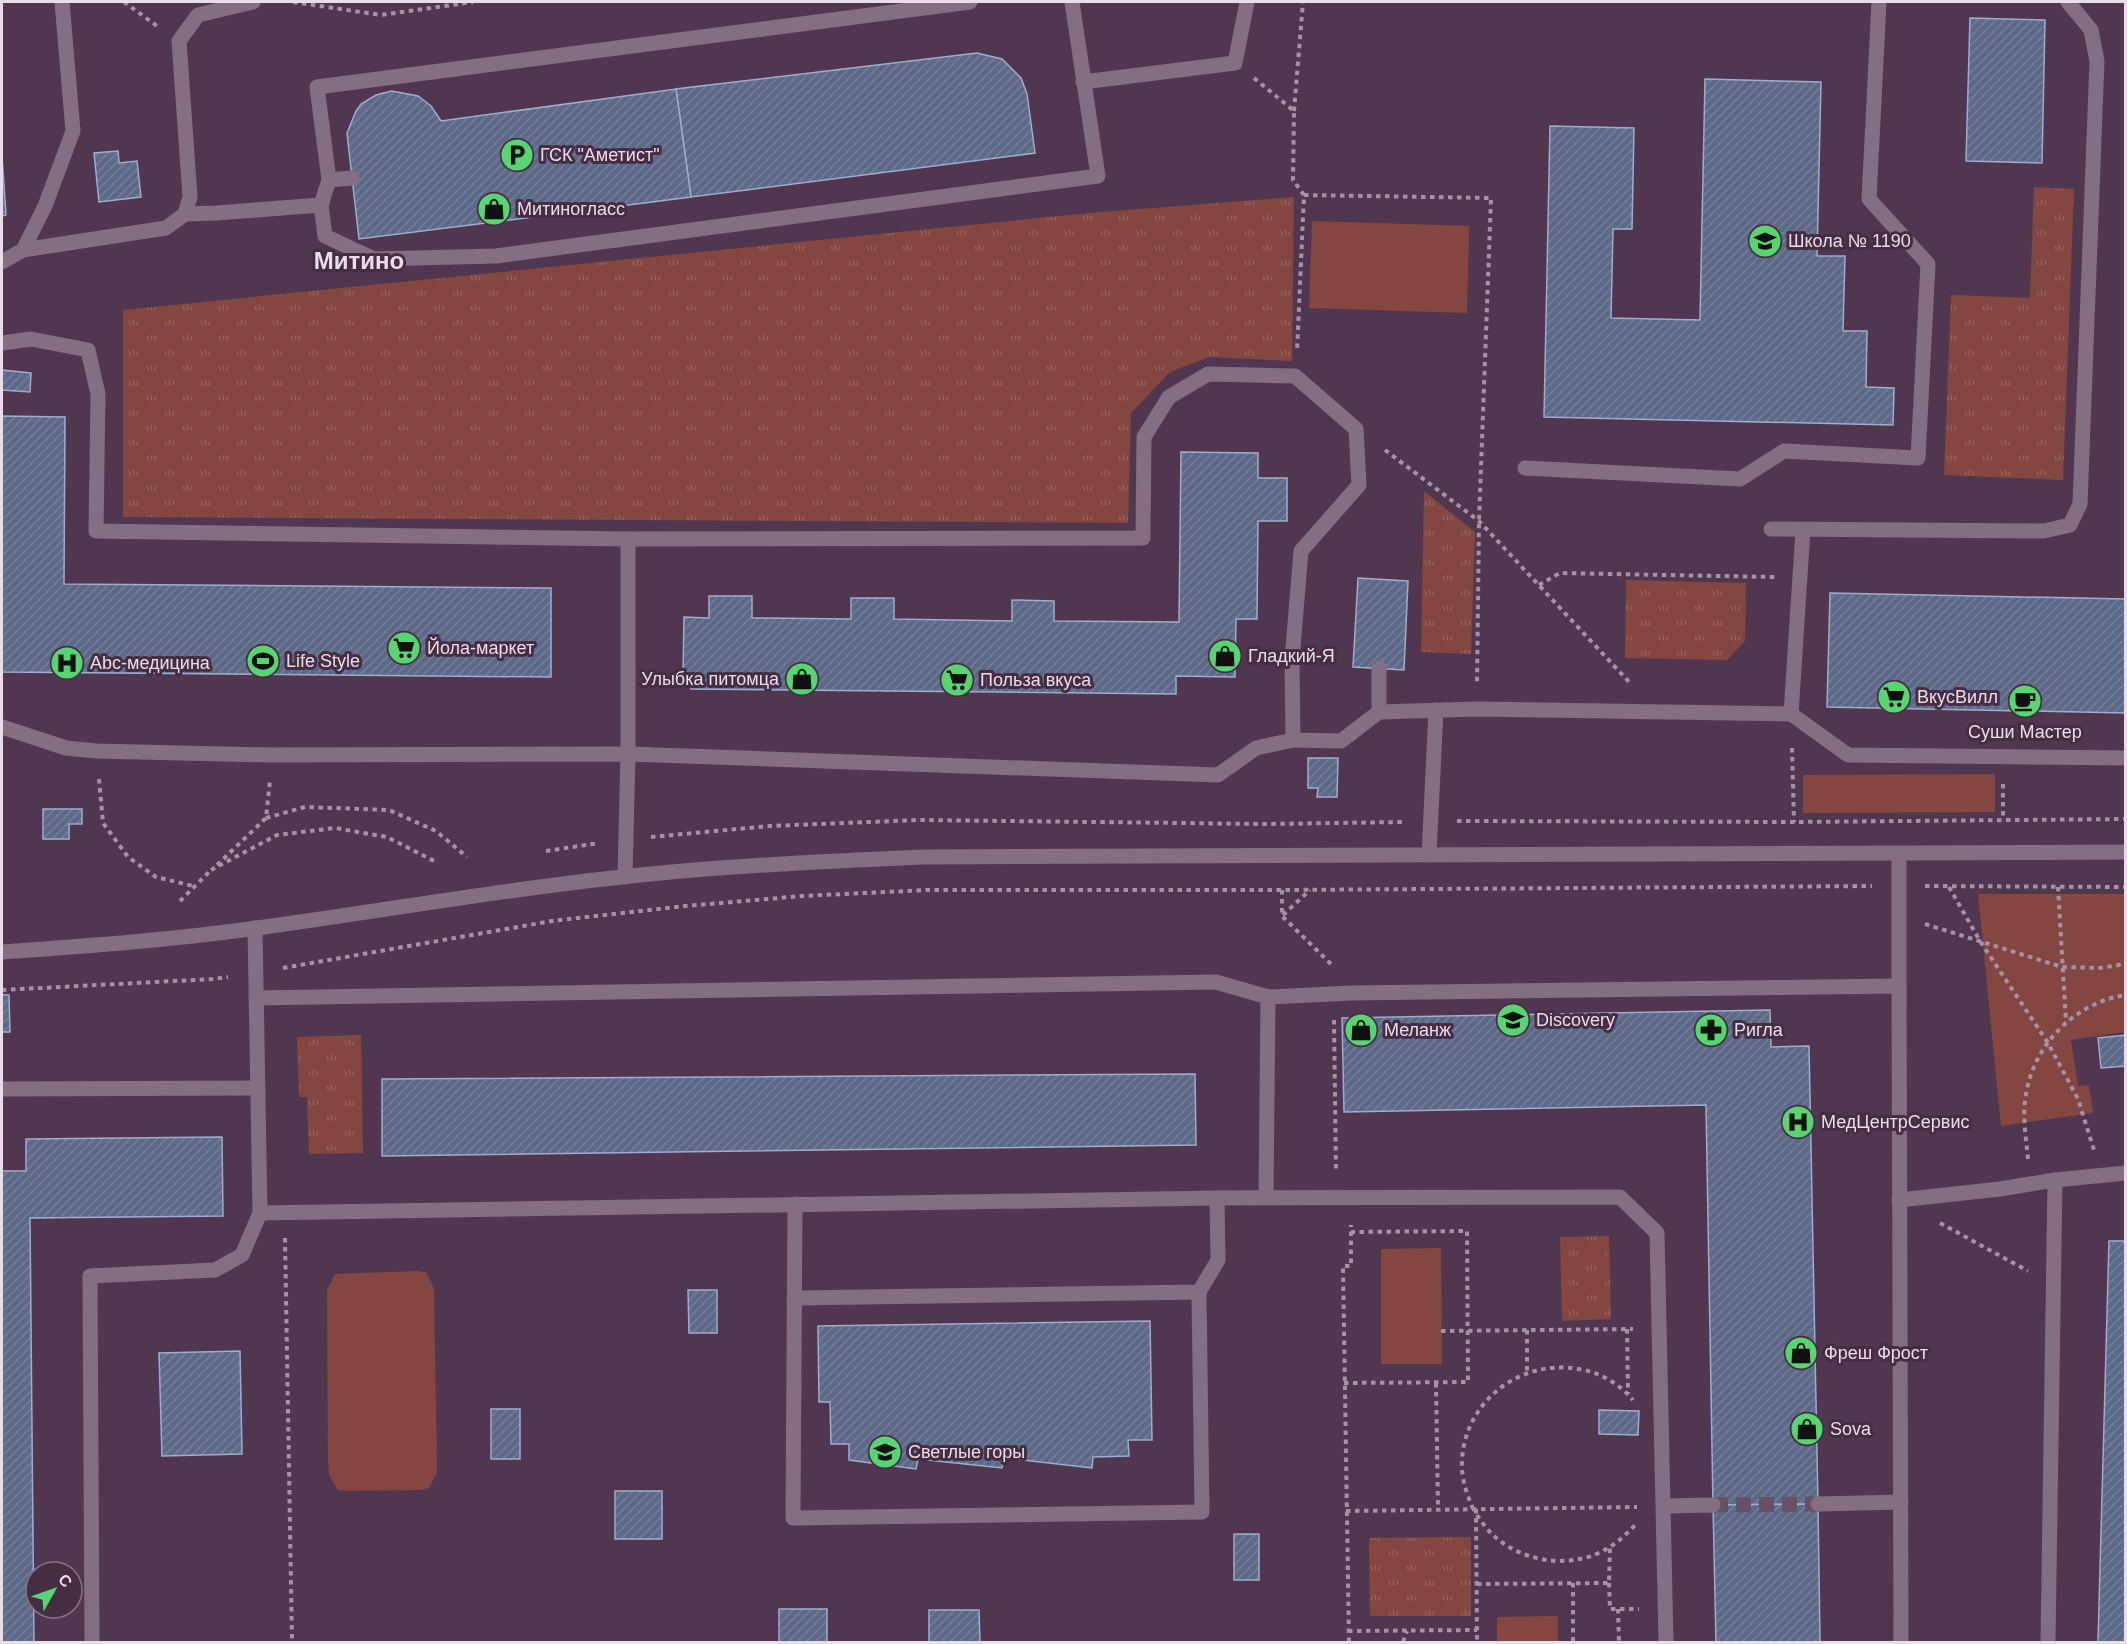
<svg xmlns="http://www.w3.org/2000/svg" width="2127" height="1644" viewBox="0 0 2127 1644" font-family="Arial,sans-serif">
<defs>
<pattern id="park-tufts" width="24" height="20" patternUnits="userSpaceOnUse" patternTransform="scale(1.5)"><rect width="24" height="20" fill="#834640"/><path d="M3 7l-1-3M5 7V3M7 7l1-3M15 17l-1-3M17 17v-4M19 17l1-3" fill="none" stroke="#95605c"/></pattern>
<pattern id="building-hatch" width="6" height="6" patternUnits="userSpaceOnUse" patternTransform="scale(1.5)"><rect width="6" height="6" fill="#5c6987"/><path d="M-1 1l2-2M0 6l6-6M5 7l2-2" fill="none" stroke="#747e98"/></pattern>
</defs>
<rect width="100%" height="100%" fill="#50374f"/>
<!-- grass -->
<g fill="#834640">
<path d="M1312,221L1469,226L1467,313L1309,308Z"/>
<path d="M1995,774V812L1803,813V775Z"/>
<path d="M1978,894H2125V1032L2071,1040L2078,1086L2089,1085L2093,1113L2001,1126Z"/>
<path d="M1441,1248L1442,1364H1381V1249Z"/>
<path d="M417,1271L426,1272L434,1288L437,1473L429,1488L420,1490L347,1491L338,1490L329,1475L328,1458L327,1290L335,1274Z"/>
<path d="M1558,1616V1642H1497V1617Z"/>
</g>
<!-- park -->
<g fill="url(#park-tufts)">
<path d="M2034,187L2074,189L2063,480L1944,475L1951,295L2030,298Z"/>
<path d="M1294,197L1292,361L1209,357L1170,372L1131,413L1128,523L123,517V310L1089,213Z"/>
<path d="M1424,491L1475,532L1471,654L1421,652Z"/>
<path d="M1626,580L1746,583L1745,641L1727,660L1625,658Z"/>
<path d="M361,1035L363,1153L309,1154L307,1097H299L297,1037Z"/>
<path d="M1609,1236L1611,1319L1562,1321L1560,1237Z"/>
<path d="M1471,1537V1616H1370L1369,1538Z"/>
</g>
<!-- building -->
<g fill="url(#building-hatch)" stroke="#9facce" stroke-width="1.5">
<path d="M1970,18L2045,20L2042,163L1966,161Z"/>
<path d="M977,53L1002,59L1021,78L1027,94L1035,153L691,197L676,89Z"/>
<path d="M1705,79L1821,82L1817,256H1845L1843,331H1867L1866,387L1894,388L1893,425L1544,417L1550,126L1634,128L1632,229H1613L1611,318L1700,320Z"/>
<path d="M676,89L691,197L359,239L347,133L356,111L361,104L376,95L392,91L418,96L431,106L441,121Z"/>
<path d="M118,151L119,163L137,161L141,197L99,202L94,153Z"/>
<path d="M2,156L6,215L2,216Z"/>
<path d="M2,370L31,373L30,392L2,390Z"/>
<path d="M2,416L65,417L64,584L551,588V677L2,672Z"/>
<path d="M1181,452L1258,453V478H1287V521H1258L1257,619H1236L1235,677L1176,676V694L691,689V674L683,673L684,617L709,618V596H752V618L851,619V598H894V619L1012,621V600L1054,601V621L1179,622Z"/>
<path d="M1358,578L1408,581L1404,670L1353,667Z"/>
<path d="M1830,593L2126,599V713L1827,707Z"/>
<path d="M1308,758H1338L1337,797H1317L1318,788H1308Z"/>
<path d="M43,809H82V824H69V839H43Z"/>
<path d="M2,995H9L10,1032H2Z"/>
<path d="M1770,1010L1771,1047L1809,1046L1818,1504L1713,1505L1706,1105L1344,1112L1342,1018Z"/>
<path d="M2126,1035V1066L2101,1068L2098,1038Z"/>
<path d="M1195,1074L1196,1145L382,1156V1079Z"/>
<path d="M222,1137L223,1216L30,1218L34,1642H2V1171H26V1139Z"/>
<path d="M2109,1241H2126V1642H2098Z"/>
<path d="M688,1290H717V1333H689Z"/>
<path d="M1150,1321L1152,1440H1128L1129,1456L1093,1457L1092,1468L1004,1458L1002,1468L918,1459L916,1469L849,1460V1444H831L830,1402H819L818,1326Z"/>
<path d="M240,1351L242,1454L162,1456L159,1353Z"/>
<rect x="491" y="1409" width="29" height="50"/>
<path d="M1599,1410L1639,1411L1638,1435L1599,1434Z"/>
<rect x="615" y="1491" width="47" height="48"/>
<path d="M1818,1504L1820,1642H1716L1713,1505Z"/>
<rect x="1234" y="1534" width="25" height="46"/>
<rect x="779" y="1609" width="48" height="33"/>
<path d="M929,1610H979L980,1642H929Z"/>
</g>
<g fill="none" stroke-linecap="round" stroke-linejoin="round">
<!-- minor-tunnel -->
<path stroke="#675066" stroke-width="15" stroke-dasharray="15 8" stroke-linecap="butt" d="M1713,1505L1818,1504"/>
<!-- path -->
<g stroke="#a592a4" stroke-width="4" stroke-dasharray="4.5 4.5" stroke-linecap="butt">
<path d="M124,2L157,26"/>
<path d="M293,2L381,15L473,2"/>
<path d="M1254,78L1294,111L1293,180L1304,195L1297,352"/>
<path d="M1294,111L1303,2"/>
<path d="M1304,195L1491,198L1479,521L1477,682"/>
<path d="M1385,450L1479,521L1631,684"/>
<path d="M1539,585L1560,573L1775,577"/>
<path d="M1792,748L1794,822"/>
<path d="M99,779L103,823L128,857L156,877L193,886"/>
<path d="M2003,784V819"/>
<path d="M266,818L305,807L389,810L436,831L467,857"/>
<path d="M1457,821L1794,822L2126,819"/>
<path d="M651,837L770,826L919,820L1267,824L1405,822"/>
<path d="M546,851L599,843"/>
<path d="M217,865L266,818L270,780"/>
<path d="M211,870L277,835L335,828L387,837L436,862"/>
<path d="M1925,886L2126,887"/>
<path d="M1949,887L1980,941L2048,1043L2078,1099L2094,1150"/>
<path d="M2058,887L2066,1022"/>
<path d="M1282,890V916L1334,967"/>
<path d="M180,901L211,870"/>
<path d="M1283,915L1310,890"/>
<path d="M1925,924L2062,967L2100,968L2126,964"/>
<path d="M283,968L552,921L686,906L802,896L928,890H1282L1872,886"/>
<path d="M2,990L213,979L228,977"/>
<path d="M1334,1020L1336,1171"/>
<path d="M2028,1159C2026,1137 2022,1116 2026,1094C2034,1044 2076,1002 2126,995"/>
<path d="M1940,1223L2028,1271"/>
<path d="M285,1238L292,1642"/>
<path d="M1627,1329L1628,1393"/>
<path d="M1527,1330V1372"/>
<path d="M1441,1331L1633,1329"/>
<path d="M1344,1383L1468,1382L1467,1231L1351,1232"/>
<path d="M1436,1383L1438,1509"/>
<path d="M1473,1509C1468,1497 1463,1483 1462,1470C1459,1406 1517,1358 1579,1369C1599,1372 1620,1384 1633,1400"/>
<path d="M1476,1509L1477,1642"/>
<path d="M1346,1511L1637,1507"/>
<path d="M1477,1515C1481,1521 1486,1528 1491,1533C1519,1561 1565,1569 1601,1552C1615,1545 1626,1535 1637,1523"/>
<path d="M1573,1583V1642"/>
<path d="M1609,1583L1610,1609H1639"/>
<path d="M1477,1584L1609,1583L1610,1547"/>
<path d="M1618,1609L1619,1642"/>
<path d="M1348,1631L1477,1630"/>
<path d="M1349,1642L1343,1266H1351V1225"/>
<path d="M1403,1642L1407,1631"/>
</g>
<!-- minor -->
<g stroke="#846e83" stroke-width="15">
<path d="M970,2L317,87L329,180L321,205L325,236L374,259L496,256L1098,176L1072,2"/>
<path d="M1083,82L1235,63L1247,2"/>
<path d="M329,180L352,178"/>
<path d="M185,214L216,213L321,205"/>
<path d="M23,250L45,206L73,131L62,2"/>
<path d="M2,262L23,250L166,228L185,214L190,197L179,41L198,15L253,2"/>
<path d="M2,343L31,339L88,350L98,394L96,531L628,539L1143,538L1144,437L1169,397L1208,374L1295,376L1356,429L1359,485L1301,551L1292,660L1293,740L1256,748L1218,775L628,754L272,755L96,751L66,748L2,727"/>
<path d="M1525,468L1740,479L1784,451L1918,458L1928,264L1869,199L1879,2"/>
<path d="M1771,529L2044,531L2070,525L2080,504L2097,61L2091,30L2068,2"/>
<path d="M1803,530L1791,714L1848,755L2126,758"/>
<path d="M1379,668V712"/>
<path d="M1293,740L1341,741L1379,712L1477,709L1791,714"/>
<path d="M1429,855L1436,710"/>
<path d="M625,877L628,754V539"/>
<path d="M255,928L260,1213L1217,1198L1620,1197L1657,1233L1666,1642"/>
<path d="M2,952C87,946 172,940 257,928C388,910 519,887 650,874C742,865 834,861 925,857L2126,852"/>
<path d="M1899,986V855"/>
<path d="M1268,997L1351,993L1899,986L1901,1642"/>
<path d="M256,998L1216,982L1268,997L1266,1198"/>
<path d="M2,1089L258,1088"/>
<path d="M1899,1200L2000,1189L2055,1180"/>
<path d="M795,1204L793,1518L1202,1512L1199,1292"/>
<path d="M794,1298L1199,1292L1218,1260L1217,1198"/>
<path d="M1818,1504L1901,1502"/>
<path d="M1664,1506L1713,1505"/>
<path d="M92,1642L90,1276L215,1270L242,1255L260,1213"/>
<path d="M2048,1642L2055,1180L2126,1173"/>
</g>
</g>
<!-- icons -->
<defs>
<g id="parking-disc" transform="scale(1.725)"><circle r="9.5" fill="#57d570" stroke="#452d44"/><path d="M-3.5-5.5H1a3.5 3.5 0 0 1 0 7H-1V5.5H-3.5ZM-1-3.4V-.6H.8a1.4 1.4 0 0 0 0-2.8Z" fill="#111"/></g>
<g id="shop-disc" transform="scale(1.725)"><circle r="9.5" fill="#57d570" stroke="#452d44"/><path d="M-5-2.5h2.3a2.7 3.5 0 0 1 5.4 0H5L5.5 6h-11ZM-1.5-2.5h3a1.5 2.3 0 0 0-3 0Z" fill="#111"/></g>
<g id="school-disc" transform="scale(1.725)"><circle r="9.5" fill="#57d570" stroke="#452d44"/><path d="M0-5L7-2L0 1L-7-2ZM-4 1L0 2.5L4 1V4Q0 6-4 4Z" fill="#111"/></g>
<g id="supermarket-disc" transform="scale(1.725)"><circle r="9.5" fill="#57d570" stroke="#452d44"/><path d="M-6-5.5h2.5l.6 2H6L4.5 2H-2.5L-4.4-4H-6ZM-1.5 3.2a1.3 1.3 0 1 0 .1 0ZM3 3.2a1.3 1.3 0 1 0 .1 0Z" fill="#111"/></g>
<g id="stadium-disc" transform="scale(1.725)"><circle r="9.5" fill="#57d570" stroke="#452d44"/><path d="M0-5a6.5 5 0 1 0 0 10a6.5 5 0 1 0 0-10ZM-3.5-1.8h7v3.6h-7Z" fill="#111"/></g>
<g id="hospital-disc" transform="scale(1.725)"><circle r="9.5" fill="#57d570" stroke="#452d44"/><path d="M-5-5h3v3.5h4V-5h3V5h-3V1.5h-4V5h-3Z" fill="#111"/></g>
<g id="cafe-disc" transform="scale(1.725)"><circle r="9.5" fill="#57d570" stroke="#452d44"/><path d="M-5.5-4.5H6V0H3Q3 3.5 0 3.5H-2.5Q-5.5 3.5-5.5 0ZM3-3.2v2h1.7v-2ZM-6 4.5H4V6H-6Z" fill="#111"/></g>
<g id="pharmacy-disc" transform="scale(1.725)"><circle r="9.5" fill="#57d570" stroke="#452d44"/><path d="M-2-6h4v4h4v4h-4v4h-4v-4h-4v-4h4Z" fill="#111"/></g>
</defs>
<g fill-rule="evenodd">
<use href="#parking-disc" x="517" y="155"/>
<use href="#shop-disc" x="494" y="209"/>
<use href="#school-disc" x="1765" y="241"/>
<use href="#supermarket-disc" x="404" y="648"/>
<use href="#shop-disc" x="1225" y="656"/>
<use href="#stadium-disc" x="263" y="661"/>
<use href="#hospital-disc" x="67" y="663"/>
<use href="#shop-disc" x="802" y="679"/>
<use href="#supermarket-disc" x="957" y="680"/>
<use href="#supermarket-disc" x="1894" y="697"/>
<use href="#cafe-disc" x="2025" y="701"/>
<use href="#school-disc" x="1513" y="1020"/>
<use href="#shop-disc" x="1361" y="1030"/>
<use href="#pharmacy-disc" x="1711" y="1030"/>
<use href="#hospital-disc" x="1798" y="1122"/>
<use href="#shop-disc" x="1801" y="1353"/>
<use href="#shop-disc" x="1807" y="1429"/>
<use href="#school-disc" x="885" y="1452"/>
</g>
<g text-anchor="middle" stroke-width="6" stroke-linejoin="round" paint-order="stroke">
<!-- poi labels -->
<g font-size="18" fill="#ebdcea" stroke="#452d44" text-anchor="start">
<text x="540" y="161">ГСК "Аметист"</text>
<text x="517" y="215">Митиногласс</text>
<text x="1788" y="247">Школа № 1190</text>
<text x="427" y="654">Йола-маркет</text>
<text x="1248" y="662">Гладкий-Я</text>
<text x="286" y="667">Life Style</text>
<text x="90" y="669">Abc-медицина</text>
<text x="779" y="685" text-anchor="end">Улыбка питомца</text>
<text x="980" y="686">Польза вкуса</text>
<text x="1917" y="703">ВкусВилл</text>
<text x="2025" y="738" text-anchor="middle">Суши Мастер</text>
<text x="1536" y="1026">Discovery</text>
<text x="1384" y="1036">Меланж</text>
<text x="1734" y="1036">Ригла</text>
<text x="1821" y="1128">МедЦентрСервис</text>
<text x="1824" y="1359">Фреш Фрост</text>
<text x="1830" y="1435">Sova</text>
<text x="908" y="1458">Светлые горы</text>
</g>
<!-- district labels -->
<g font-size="24" font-weight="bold" fill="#ebdcea" stroke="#452d44">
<text x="359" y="269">Митино</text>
</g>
</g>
<!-- border -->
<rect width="2127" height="1644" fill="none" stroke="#ebdcea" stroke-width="6"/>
<!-- north arrow -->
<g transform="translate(54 1590) rotate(50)"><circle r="28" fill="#452d44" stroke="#877386" stroke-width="1.5"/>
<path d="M0-4.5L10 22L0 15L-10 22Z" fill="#57d570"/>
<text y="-9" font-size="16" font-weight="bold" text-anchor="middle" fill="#ebdcea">С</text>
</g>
</svg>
